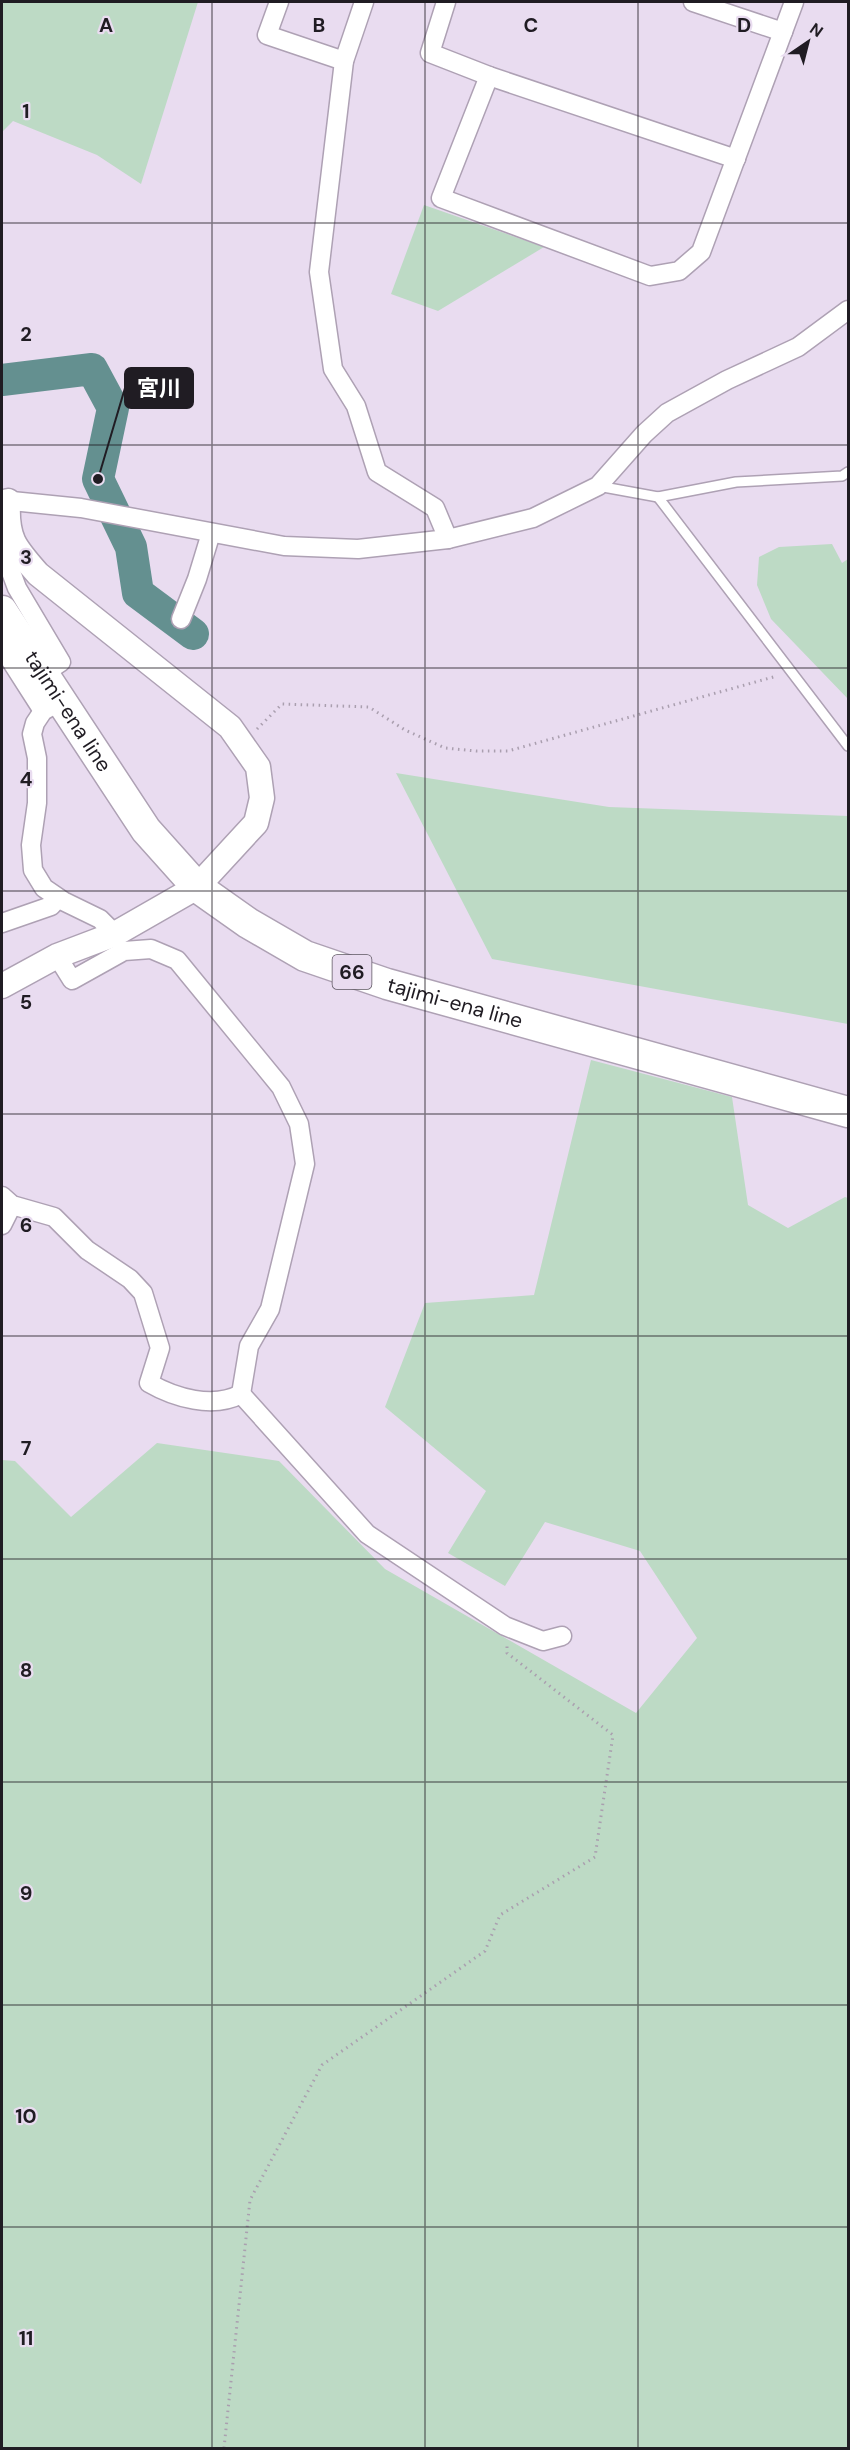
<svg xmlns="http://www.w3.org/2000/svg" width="850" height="2450" viewBox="0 0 850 2450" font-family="'DM Sans','Noto Sans JP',sans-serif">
<rect width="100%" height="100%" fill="#e9dcf0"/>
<!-- green -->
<g fill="#bddac5">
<path d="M2,2H198L141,184L97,155L13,121L2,132Z"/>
<path d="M424,205L544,247L438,311L391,294Z"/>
<path d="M832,544L842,563L848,559V699L771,619L757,585L759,557L779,547Z"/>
<path d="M396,773L609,807L848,816V1024L492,959Z"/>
<path d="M591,1060L732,1097L748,1205L788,1228L845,1197L848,1198V2448H2V1460L15,1461L71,1517L157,1443L279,1461L385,1569L636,1713L697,1638L640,1551L545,1522L505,1586L448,1553L486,1491L385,1407L425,1303L534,1295Z"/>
</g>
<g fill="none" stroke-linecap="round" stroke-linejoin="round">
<!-- river -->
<path stroke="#649090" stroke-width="32" d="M2,380L92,369L113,408L98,479L131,547L138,593L193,634"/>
<!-- service casing -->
<g stroke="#aea1b4" stroke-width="12">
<g id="service">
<path d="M598,486L658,497L736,482L842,476L848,472"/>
<path d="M658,497L848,746"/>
</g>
</g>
<!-- minor casing -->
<g stroke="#aea1b4" stroke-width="21">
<g id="minor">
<path d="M279,2L267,35L344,61"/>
<path d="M364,2L344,61L319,272L333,369L356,406L377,472L435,508L448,539"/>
<path d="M446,2L430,53L489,76L441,198L650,276L679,271L701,252L794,2"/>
<path d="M693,2L783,32"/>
<path d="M489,76L736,159"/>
<path d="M2,500L81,508L284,546L358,549L448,539L533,518L598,486L644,434L667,413L727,380L798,347L848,310"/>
<path d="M2,548L17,588L61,662L43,674"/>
<path d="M181,619L197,579L211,533"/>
<path d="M2,647L43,711"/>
<path d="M61,701L43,711L35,723L32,734L37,758V803L31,845L33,870L44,888L63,901L100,919L115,934"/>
<path d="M2,923L51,906L58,898"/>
<path d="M57,956L72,980L124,951L151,949L177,960L281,1087L299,1124L305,1164L270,1309L249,1346L241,1394"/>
<path d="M2,1196L12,1205L54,1217L87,1250L130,1279L143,1293L160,1348L149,1383C175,1398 213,1409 241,1394"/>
<path d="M2,1225L12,1205"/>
<path d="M241,1394L367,1534L505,1626L543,1641L562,1636"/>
</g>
</g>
<!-- tertiary casing -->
<g stroke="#aea1b4" stroke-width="27">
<path id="tertiary" d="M2,986L57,956L115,934L197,887L256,823L262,798L258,767L230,727L38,574C14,547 6,538 8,501"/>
</g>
<!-- primary casing -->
<g stroke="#aea1b4" stroke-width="33">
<g id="primary">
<path id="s1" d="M2,611L146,830L197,887L248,923L305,956L387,984L848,1112"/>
</g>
</g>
<!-- path -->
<g stroke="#aa9faf" stroke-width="3" stroke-dasharray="1.5 4.5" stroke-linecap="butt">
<path d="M257,729L282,704L369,707L405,730L445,748L476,751H508L777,676"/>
<path d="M224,2448L250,2200L322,2065L485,1951L500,1915L595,1857L613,1735L507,1653V1645"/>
</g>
<!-- service -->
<use href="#service" stroke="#fff" stroke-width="9"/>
<!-- minor -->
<use href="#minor" stroke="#fff" stroke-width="18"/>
<!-- tertiary -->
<use href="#tertiary" stroke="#fff" stroke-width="24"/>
<!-- primary -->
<use href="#primary" stroke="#fff" stroke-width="30"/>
</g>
<!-- grid -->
<path fill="none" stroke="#201c23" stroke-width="1.5" stroke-opacity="0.55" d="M212,2V2448M425,2V2448M638,2V2448M2,223H848M2,445H848M2,668H848M2,891H848M2,1114H848M2,1336H848M2,1559H848M2,1782H848M2,2005H848M2,2227H848"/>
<g text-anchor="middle" stroke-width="4.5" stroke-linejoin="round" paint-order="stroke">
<!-- shield labels -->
<rect fill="#e9dcf0" stroke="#5c5660" stroke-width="1.5" x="332.5" y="955" width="39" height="34" rx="4.5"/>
<g font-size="20" font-weight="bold" fill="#201c23">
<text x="352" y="979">66</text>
</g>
<!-- street labels -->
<g font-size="21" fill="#201c23" stroke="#e9dcf0">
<text dy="7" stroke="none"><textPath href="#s1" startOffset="120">tajimi-ena line</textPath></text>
<text dy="7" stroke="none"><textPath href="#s1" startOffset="624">tajimi-ena line</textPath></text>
</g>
</g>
<g font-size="20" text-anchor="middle" font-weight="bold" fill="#201c23" stroke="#e9dcf0" stroke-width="4.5" stroke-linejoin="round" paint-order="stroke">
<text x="106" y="32">A</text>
<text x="319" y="32">B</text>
<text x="531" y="32">C</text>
<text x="744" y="32">D</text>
<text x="26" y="118">1</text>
<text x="26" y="341">2</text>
<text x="26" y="564">3</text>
<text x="26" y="786">4</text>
<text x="26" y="1009">5</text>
<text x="26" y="1232">6</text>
<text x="26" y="1455">7</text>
<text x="26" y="1677">8</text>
<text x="26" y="1900">9</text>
<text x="26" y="2123">10</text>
<text x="26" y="2345">11</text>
</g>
<!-- callouts -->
<path fill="none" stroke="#201c23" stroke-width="2" d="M98 479L125 388"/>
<circle fill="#201c23" stroke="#e9dcf0" stroke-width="2" cx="98" cy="479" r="6"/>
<rect fill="#201c23" stroke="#201c23" stroke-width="2" x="125" y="368" width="68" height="40" rx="6"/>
<g font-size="22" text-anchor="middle" font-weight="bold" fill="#fff">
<text x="159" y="396">宮川</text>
</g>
<!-- border -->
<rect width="850" height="2450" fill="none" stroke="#201c23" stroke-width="6"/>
<!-- north arrow -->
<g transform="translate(808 42) rotate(35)" stroke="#e9dcf0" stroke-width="4.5" paint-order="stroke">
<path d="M0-4.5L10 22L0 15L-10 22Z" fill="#201c23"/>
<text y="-9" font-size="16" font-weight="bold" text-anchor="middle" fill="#201c23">N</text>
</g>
</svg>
